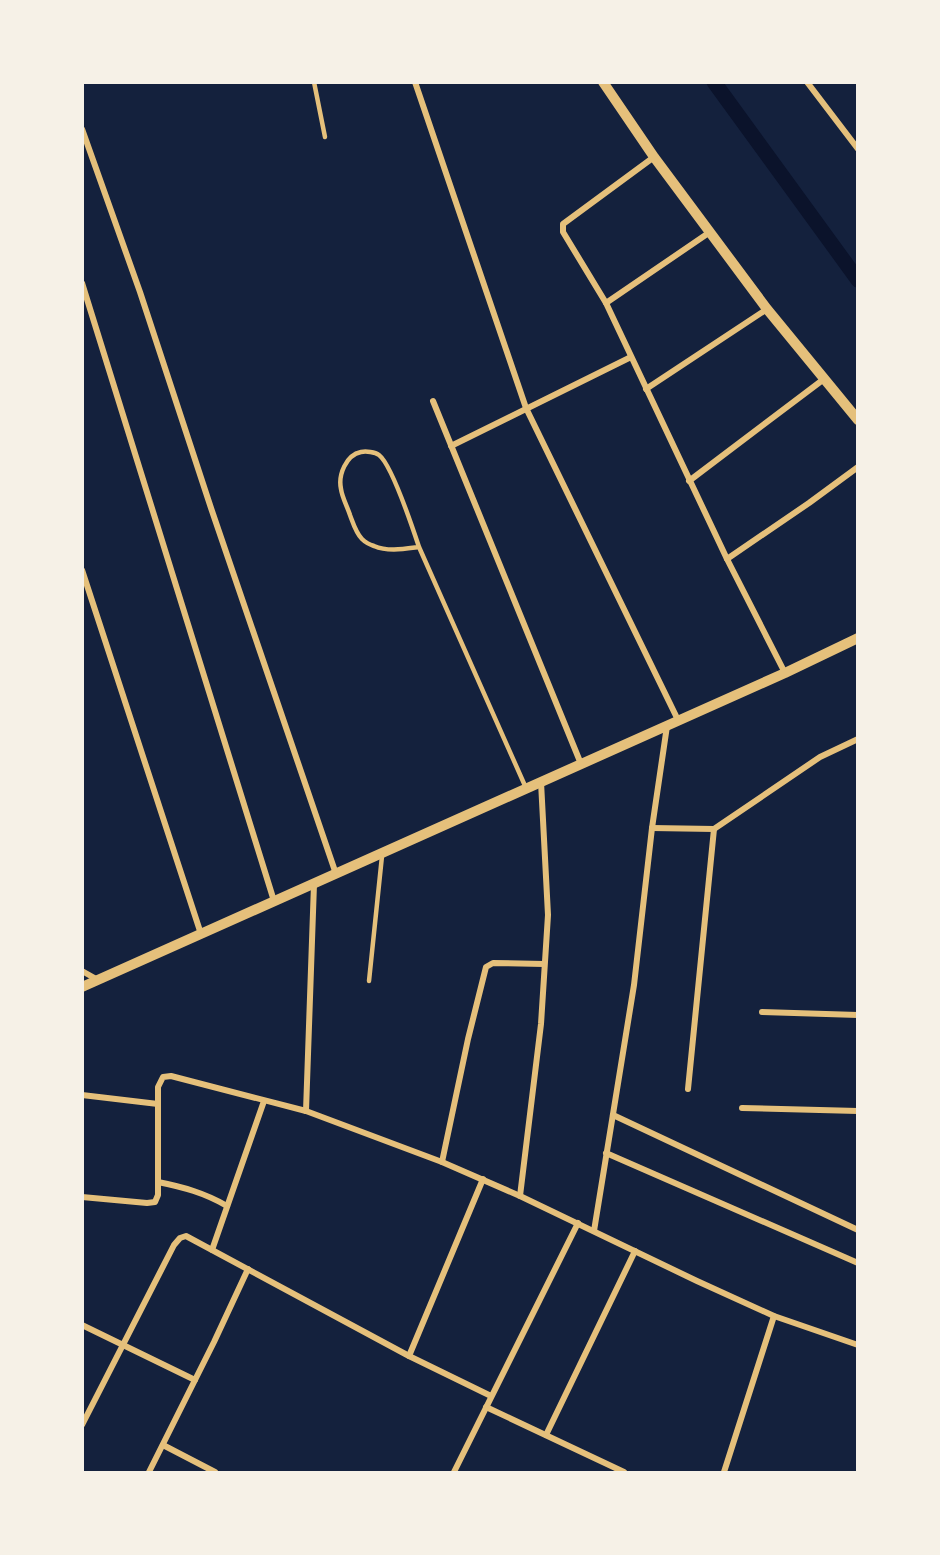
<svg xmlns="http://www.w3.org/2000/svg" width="940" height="1555" viewBox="0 0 940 1555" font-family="'Fira Sans Condensed',sans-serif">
<rect width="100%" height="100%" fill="#14213d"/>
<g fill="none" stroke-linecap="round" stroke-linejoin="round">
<!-- canal -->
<path stroke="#0b132b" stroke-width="15" d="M714,82L858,280"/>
<!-- service -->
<g stroke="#e5c07b" stroke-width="4.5">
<path d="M314,82L325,137"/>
<path d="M419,547C404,549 388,552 374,546C371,545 365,542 362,539C356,533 353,523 350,515C347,506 342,497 341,489C338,475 346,455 361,452C366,451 375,452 379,455C392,465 413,529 419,547L526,788"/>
<path d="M369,981L382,856"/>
</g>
<!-- minor -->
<g stroke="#e5c07b" stroke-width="6">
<path d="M415,82L526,408L678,720"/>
<path d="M807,82L858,149"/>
<path d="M82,129L140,292L211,508L336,874"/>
<path d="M654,157L563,224V232L606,303L727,559L785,673"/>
<path d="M82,283L274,901"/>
<path d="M606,303L710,232"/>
<path d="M646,389L767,309"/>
<path d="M433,401L581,764"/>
<path d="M451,446L631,357"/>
<path d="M689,481L824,379"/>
<path d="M727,559L809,503L858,467"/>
<path d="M82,570L201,934"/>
<path d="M652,828L714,829"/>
<path d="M82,971L98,980"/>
<path d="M762,1012L858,1015"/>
<path d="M688,1089L714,829L820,757L858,739"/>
<path d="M82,1095L158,1104"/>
<path d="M742,1108L858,1111"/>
<path d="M306,1111L314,884"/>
<path d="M613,1115L858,1230"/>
<path d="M606,1153L858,1263"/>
<path d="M442,1162L468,1039L486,967L493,963L544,964"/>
<path d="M483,1179L409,1356L491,1396"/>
<path d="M158,1182C183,1187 205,1193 227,1206"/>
<path d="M520,1196L541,1024L548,915L541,782"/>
<path d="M82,1197L147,1203L155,1202L158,1195V1087L163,1077L171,1076L306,1111L442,1162L520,1196L697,1281L774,1316L858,1345"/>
<path d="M594,1231L634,985L652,828L667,726"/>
<path d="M212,1250L264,1101"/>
<path d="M82,1325L195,1380"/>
<path d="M486,1407L624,1472"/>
<path d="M82,1425L174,1245L180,1238L186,1236L409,1356"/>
<path d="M546,1435L635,1251"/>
<path d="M163,1445L215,1472"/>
<path d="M149,1472L214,1342L248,1269"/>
<path d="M454,1472L578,1223"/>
<path d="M724,1472L774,1316"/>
</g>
<!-- tertiary -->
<g stroke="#e5c07b" stroke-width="10">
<path d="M603,82L654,157L767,309L858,420"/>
<path d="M82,987L785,673L858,638"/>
</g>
</g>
<!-- border -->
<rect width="940" height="1555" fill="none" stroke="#f6f1e7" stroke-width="168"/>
</svg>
